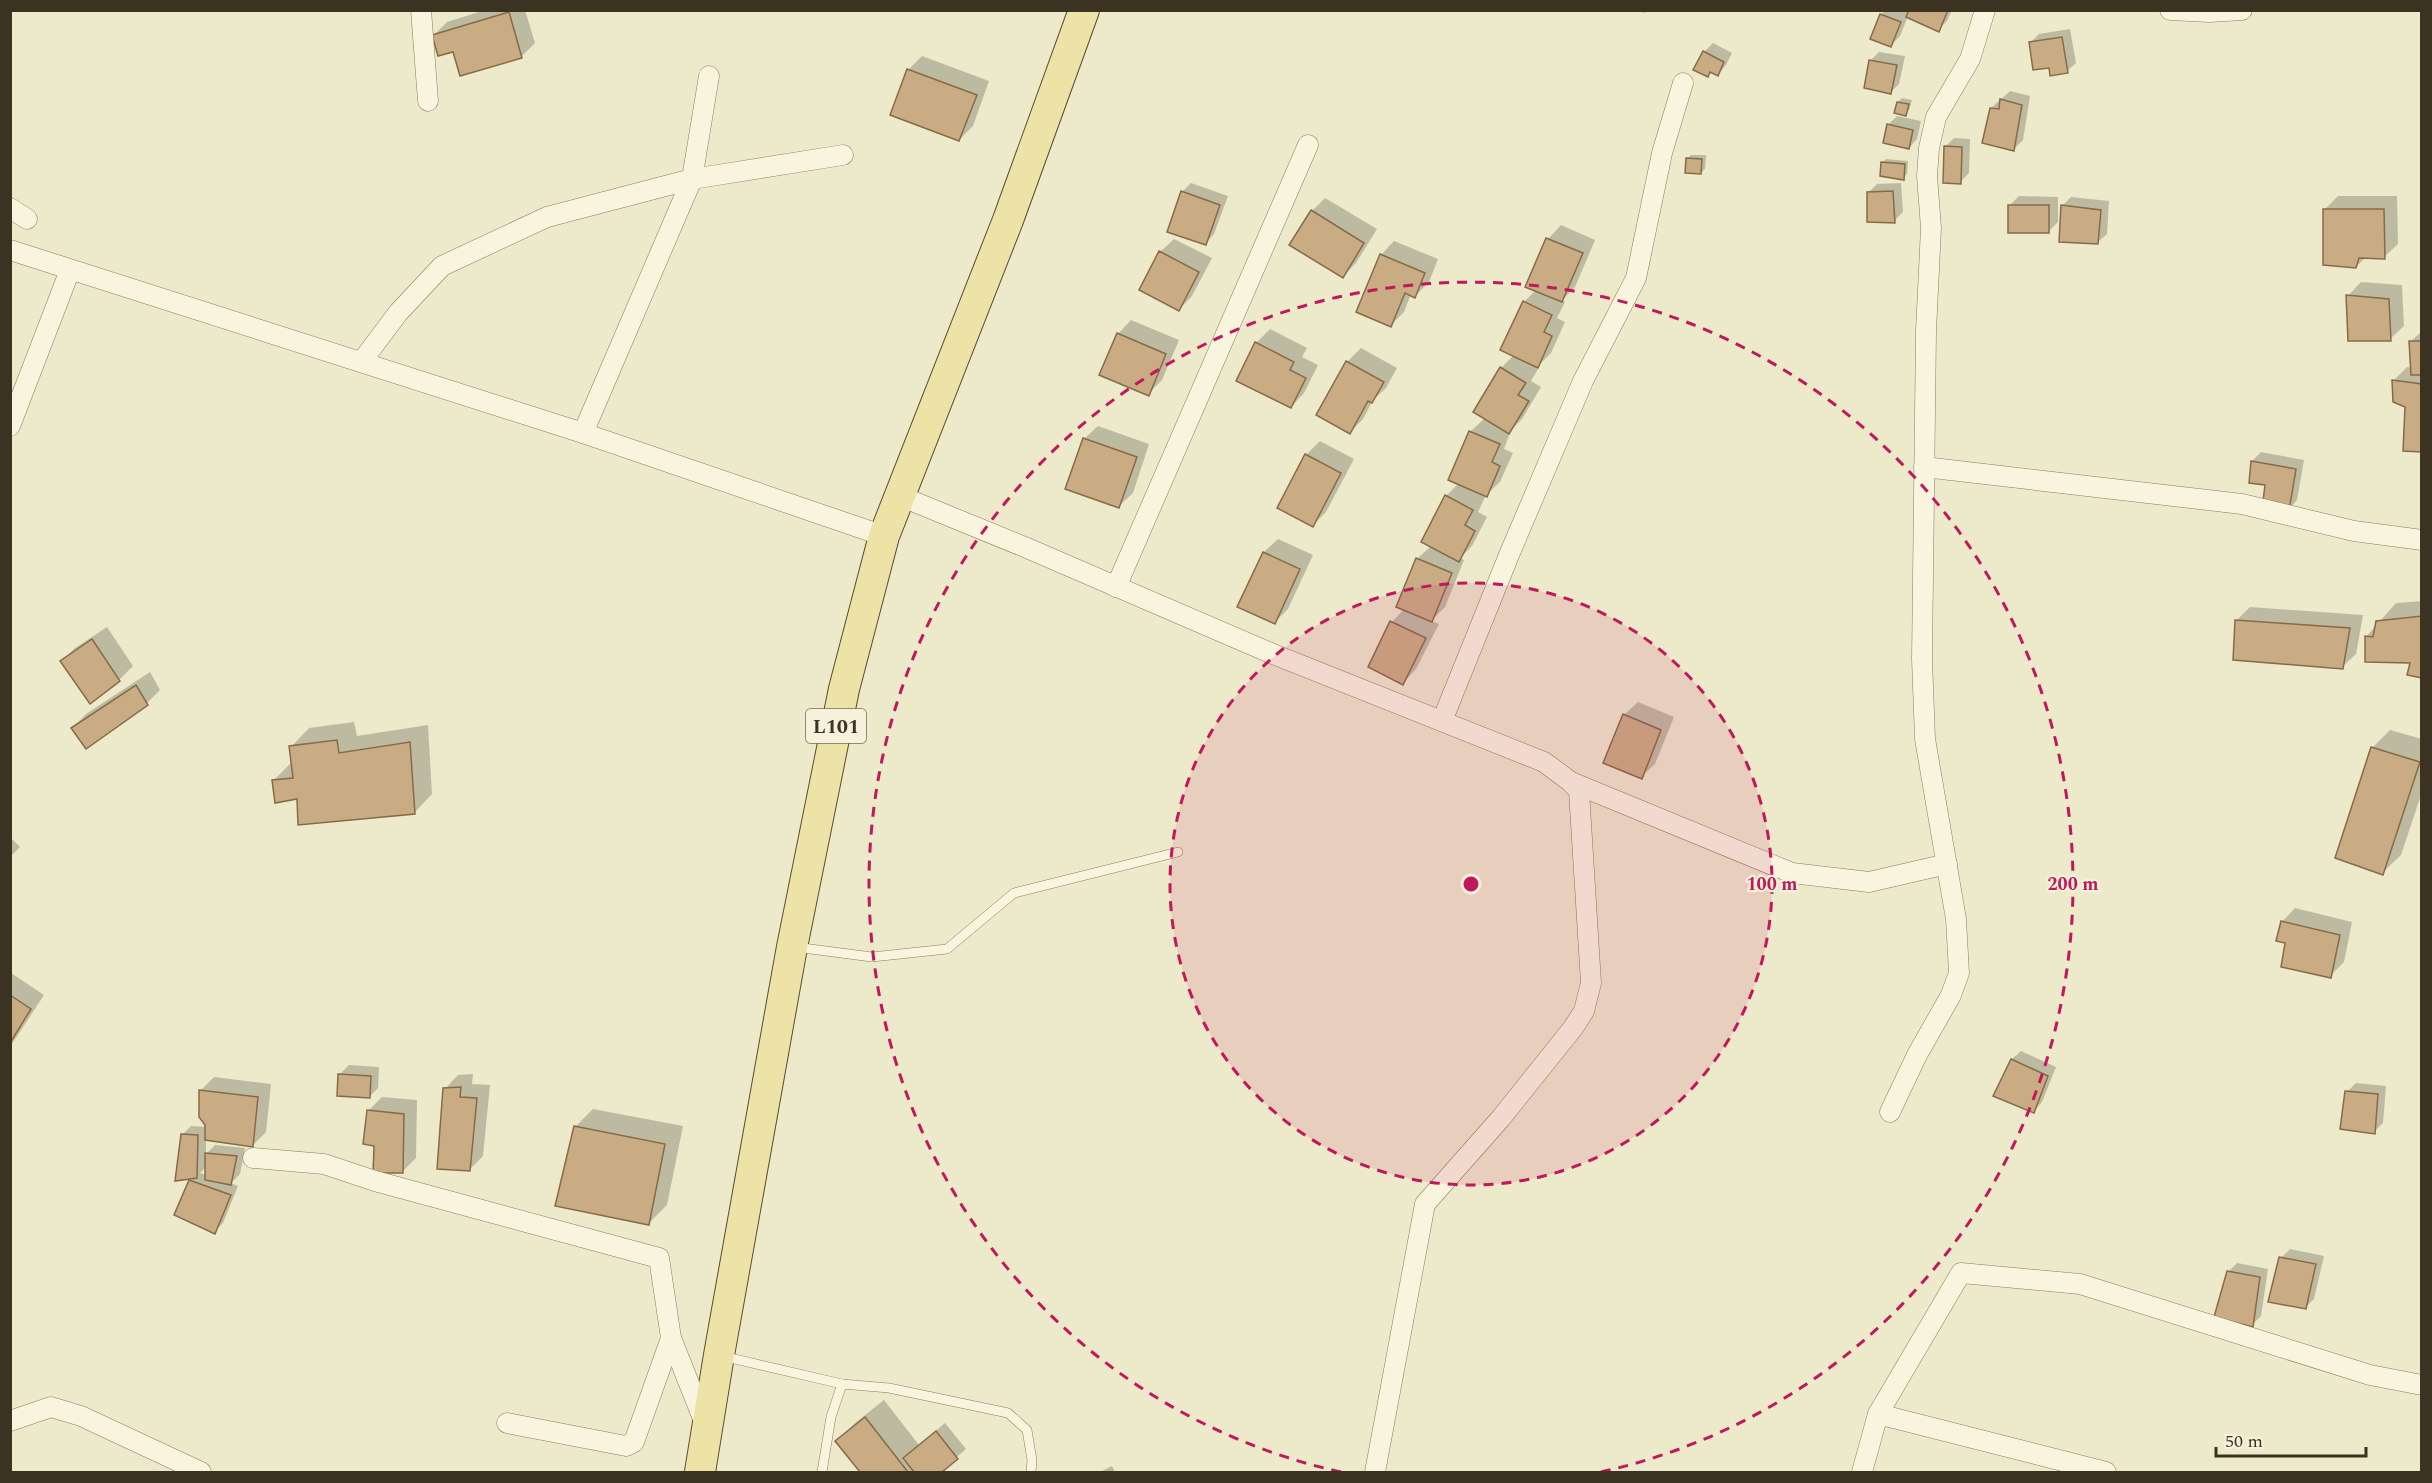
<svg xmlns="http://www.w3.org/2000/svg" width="2432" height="1483" viewBox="0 0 2432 1483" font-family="Spectral,serif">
<rect width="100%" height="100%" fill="#ede9cb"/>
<!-- shadow -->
<g fill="#0003" fill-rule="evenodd">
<path d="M485,10H525L535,43L521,57L454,50L434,35L447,22Z"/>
<path d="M1635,10H1648L1645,13Z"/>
<path d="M1885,10H1903L1910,13L1911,10H1952L1947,21L1938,30L1908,16L1900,36L1891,45L1881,15Z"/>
<path d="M2070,29L2076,63L2067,71L2030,43L2039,34Z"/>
<path d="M1713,43L1732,53L1726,65L1718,74L1712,71L1708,75L1704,52Z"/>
<path d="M1879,52L1905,56L1899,84L1890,93L1870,61Z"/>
<path d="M922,56L989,81L973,126L959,140L892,114L909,69Z"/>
<path d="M2010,91L2030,96L2023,140L2014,149L1991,108Z"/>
<path d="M1902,98L1912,100L1909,110L1905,114L1898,102Z"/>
<path d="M1897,116L1921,121L1917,139L1909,148L1888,125Z"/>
<path d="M1954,138L1970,139L1969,173L1960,182L1945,147Z"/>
<path d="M1691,155H1706L1705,169L1701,173L1687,159Z"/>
<path d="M1886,159L1908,161L1907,174L1903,178L1882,163Z"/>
<path d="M1191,183L1228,196L1214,234L1206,243L1182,192Z"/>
<path d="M1901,183L1903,212L1894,221L1868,193L1877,184Z"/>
<path d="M2019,196L2058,197V222L2049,231L2010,205Z"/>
<path d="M2338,196H2397L2398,244L2384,257H2366L2356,267L2325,209Z"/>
<path d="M2071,197L2109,201L2107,234L2098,242L2062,206Z"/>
<path d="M1325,198L1377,229L1356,263L1343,276L1312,211Z"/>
<path d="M1561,225L1595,240L1575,287L1562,300L1565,302L1557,318L1565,322L1551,353L1536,368L1538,369L1531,381L1541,387L1522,419L1511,430L1504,449L1513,453L1500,482L1486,495L1478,512L1487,517L1472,546L1460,558L1464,560L1445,607L1431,621L1439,624L1416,669L1403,683L1370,666L1392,622L1404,609L1417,559L1431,546L1446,496L1459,483L1470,432L1485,418L1501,368L1514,355L1524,302L1536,290L1527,286L1548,239Z"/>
<path d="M1174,239L1212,258L1192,296L1179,310L1160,252Z"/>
<path d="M1394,241L1438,259L1429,282L1415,296L1411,294L1404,312L1391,325L1381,255Z"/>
<path d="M2361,282L2402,285L2404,326L2390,339L2348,296Z"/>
<path d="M1131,320L1179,340L1162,380L1148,394L1118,334Z"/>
<path d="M1270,329L1307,348L1302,357L1318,365L1304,393L1291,407L1256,343Z"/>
<path d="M2420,333H2422V450L2407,406L2393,381L2407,367L2412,368L2411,341Z"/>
<path d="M1361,348L1397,368L1386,388L1373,400L1363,419L1349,433L1347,362Z"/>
<path d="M1098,426L1149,444L1133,493L1119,506L1084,439Z"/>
<path d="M1320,441L1354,459L1326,512L1313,525L1279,507L1306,455Z"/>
<path d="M2261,452L2304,460L2297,500L2289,509L2267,483L2251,482L2252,461Z"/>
<path d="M1278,539L1313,555L1288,609L1274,623L1239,606L1264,552Z"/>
<path d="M2422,601V676L2411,662L2366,637L2396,603Z"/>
<path d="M2250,607L2363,615L2356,654L2342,667L2236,621Z"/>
<path d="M107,627L133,666L119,680L62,661L75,648Z"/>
<path d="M150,672L160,690L147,703L73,728L86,714Z"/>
<path d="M1638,702L1674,717L1655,764L1641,777L1624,715Z"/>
<path d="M354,722L357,736L428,725L432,794L414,813L298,797L274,780L293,761L291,747L309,728Z"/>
<path d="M2390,730L2422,739V792L2401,855L2382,873L2372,748Z"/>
<path d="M10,837L20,847L10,857Z"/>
<path d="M2295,908L2352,922L2344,962L2330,976L2287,942L2282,922Z"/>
<path d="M11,973L44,995L10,1047V974Z"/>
<path d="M2021,1051L2056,1067L2042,1102L2034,1111L1995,1095L2012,1059Z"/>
<path d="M349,1065L379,1067L378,1088L369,1097L340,1074Z"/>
<path d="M473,1074L472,1084L490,1085L483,1156L469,1170L445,1089L458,1075Z"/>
<path d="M214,1077L271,1084L266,1132L253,1145L206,1139V1154L215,1145L245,1148L240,1174L231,1183L238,1186L223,1223L214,1232L191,1181L195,1177L182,1135L191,1126L208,1127L201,1090ZM206,1167V1175L200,1173Z"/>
<path d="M2356,1083L2386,1086L2383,1123L2374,1132L2347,1092Z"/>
<path d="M382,1097L417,1100L416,1158L403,1171L375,1145L368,1111Z"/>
<path d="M593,1109L683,1126L667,1205L649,1223L575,1127Z"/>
<path d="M2290,1249L2324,1256L2314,1299L2305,1308L2281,1258Z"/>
<path d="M2237,1263L2268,1269L2261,1316L2252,1325L2228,1272Z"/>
<path d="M884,1400L919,1445L945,1423L966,1449L940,1472H862L837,1441L855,1423Z"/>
<path d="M1112,1466L1115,1472H1100Z"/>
</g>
<!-- building -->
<g fill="#c9ac83" stroke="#876b46" stroke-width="1.5">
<path d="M1909,10H1948L1939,32L1906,17Z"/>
<path d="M509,12L522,58L460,76L453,52L438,56L432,35Z"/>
<path d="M1880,14L1901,22L1891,47L1870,39Z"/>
<path d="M2062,37L2068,73L2050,76L2049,68L2033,70L2029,42Z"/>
<path d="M1703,51L1724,62L1718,76L1710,72L1708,77L1693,70Z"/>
<path d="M1869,60L1897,65L1891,94L1864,88Z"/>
<path d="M907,69L977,95L959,141L890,115Z"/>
<path d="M2000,99L2022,105L2014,151L1982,143L1990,108L1999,109Z"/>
<path d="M1897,102L1909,104L1906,116L1894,113Z"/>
<path d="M1887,124L1913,130L1909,149L1883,143Z"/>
<path d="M1944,146L1962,147L1961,184L1943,183Z"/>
<path d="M1686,158L1702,159L1701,174L1685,173Z"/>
<path d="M1881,162L1905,164L1904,180L1880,176Z"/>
<path d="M1181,191L1220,205L1206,245L1167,232Z"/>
<path d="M1893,191L1895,223L1867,222V192Z"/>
<rect x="2008" y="205" width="41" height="28"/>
<path d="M2061,205L2101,210L2098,244L2059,242Z"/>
<path d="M2323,209H2384L2385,259L2359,258L2356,268L2323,265Z"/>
<path d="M1311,210L1364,243L1343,278L1289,245Z"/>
<path d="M1546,238L1583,253L1562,302L1525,287Z"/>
<path d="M1159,251L1199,272L1179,311L1139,290Z"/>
<path d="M1380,254L1425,273L1415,298L1405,293L1391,327L1356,312Z"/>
<path d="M2346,295L2389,299L2391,341H2348Z"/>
<path d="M1523,301L1552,315L1544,332L1552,336L1538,368L1500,350Z"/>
<path d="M1117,333L1166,354L1149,396L1099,375Z"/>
<path d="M2409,341H2422V375H2411Z"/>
<path d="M1255,342L1294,362L1290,370L1306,378L1291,408L1236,381Z"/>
<path d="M1346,361L1384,382L1372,403L1368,401L1350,434L1316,415Z"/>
<path d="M1500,367L1526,383L1518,395L1529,401L1509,434L1473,412Z"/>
<path d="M2392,380L2422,384V452L2403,451L2405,407L2393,402Z"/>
<path d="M1469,431L1500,444L1492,462L1500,466L1487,497L1448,480Z"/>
<path d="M1083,438L1137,457L1119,508L1065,489Z"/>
<path d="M1305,454L1341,473L1313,527L1277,508Z"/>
<path d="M2251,461L2296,469L2289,511L2262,509L2265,485L2249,483Z"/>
<path d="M1445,495L1473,510L1465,525L1475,531L1459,562L1421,542Z"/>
<path d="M1263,552L1300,569L1275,624L1237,607Z"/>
<path d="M1416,558L1452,573L1432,622L1396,607Z"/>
<path d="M2422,616V678L2407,675L2410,663L2365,662V636L2373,637L2376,621Z"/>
<path d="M2235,620L2350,628L2343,669L2233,660Z"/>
<path d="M1390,621L1426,638L1403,685L1368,667Z"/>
<path d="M92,639L120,681L90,704L60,661Z"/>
<path d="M136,685L148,705L86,749L71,728Z"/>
<path d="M1623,714L1661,730L1642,779L1603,763Z"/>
<path d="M337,740L339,753L410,742L415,814L298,825L297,799L275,803L272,780L293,778L289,746Z"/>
<path d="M2371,747L2420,762L2383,875L2335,858Z"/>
<path d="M2281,921L2340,935L2331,978L2281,967L2285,943L2276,941Z"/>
<path d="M10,995L31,1009L10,1043Z"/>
<path d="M2011,1059L2048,1076L2034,1113L1993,1096Z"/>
<path d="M338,1074L371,1076L370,1098L337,1096Z"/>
<path d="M461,1087L460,1097L477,1098L470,1171L437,1169L443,1088Z"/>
<path d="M199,1090L258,1097L253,1147L205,1140V1125L199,1117Z"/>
<path d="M2345,1091L2378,1094L2375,1134L2340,1129Z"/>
<path d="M367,1110L404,1114L403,1173H373L374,1146L363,1144Z"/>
<path d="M574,1126L665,1144L649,1225L555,1206Z"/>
<path d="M181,1134L198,1135L197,1178L175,1181Z"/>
<path d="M205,1153L237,1156L231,1185L205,1180Z"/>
<path d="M189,1180L231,1195L215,1234L174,1215Z"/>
<path d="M2279,1257L2316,1264L2306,1309L2268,1302Z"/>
<path d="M2227,1271L2260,1277L2253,1327L2214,1317Z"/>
<path d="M865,1417L908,1472H860L835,1441Z"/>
<path d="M936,1431L958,1459L942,1472H914L903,1458Z"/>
</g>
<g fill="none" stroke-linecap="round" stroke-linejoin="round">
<!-- service casing -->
<g stroke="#897d5f" stroke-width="10">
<g id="service">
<path d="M795,947L872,957L947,949L1014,893L1178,852"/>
<path d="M722,1356L842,1384"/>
<path d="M822,1472L831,1417L842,1384L889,1388L1008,1413L1027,1430L1032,1460L1031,1472"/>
</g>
</g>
<!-- minor casing -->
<g stroke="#897d5f" stroke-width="21">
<g id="minor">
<path d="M421,10L428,101"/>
<path d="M2170,10L2209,12L2242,10"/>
<path d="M10,208L27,219"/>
<path d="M10,250L583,433L884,536"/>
<path d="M362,361L398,313L442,266L547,217L692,179L843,155"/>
<path d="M10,426L70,270"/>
<path d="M583,433L692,179L709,76"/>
<path d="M1924,467L2242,504L2354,531L2422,540"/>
<path d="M900,496L1027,548L1273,654L1544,762L1571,782L1579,791L1591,983L1584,1011L1573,1028L1501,1118L1425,1204L1375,1472"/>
<path d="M1116,587L1308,145"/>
<path d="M1442,721L1509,555L1583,381L1636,278L1662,153L1683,83"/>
<path d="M1571,782L1792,873L1869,882L1947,864"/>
<path d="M1890,1112L1917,1055L1951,995L1959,973L1956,919L1925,739L1922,659L1926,331L1931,228L1927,176L1929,148L1936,117L1970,59L1985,10"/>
<path d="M253,1158L324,1164L375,1181L659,1258L671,1338L706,1426"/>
<path d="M1878,1414L2106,1472"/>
<path d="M10,1421L51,1407L81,1416L201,1472"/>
<path d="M507,1423L626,1446L634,1442L671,1338"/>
<path d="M1862,1472L1878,1414L1961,1273L2080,1284L2370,1375L2422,1385"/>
</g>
</g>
<!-- primary casing -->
<g stroke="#584a33" stroke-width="32">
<path id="primary" d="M700,1472L719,1355L792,947L844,689L884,536L1008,220L1084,10"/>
</g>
<!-- service -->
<use href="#service" stroke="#f8f4de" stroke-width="9"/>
<!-- minor -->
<use href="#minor" stroke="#f8f4de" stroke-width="20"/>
<!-- primary -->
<use href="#primary" stroke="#ede3a6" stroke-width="30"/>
</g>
<!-- distance rings -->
<circle cx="1471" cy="884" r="301" fill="#c2185b" fill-opacity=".12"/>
<g fill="none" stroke="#c2185b" stroke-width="3" stroke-dasharray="10 8">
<circle cx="1471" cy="884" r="301"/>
<path d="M1341 1472A602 602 0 1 1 1601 1472"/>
</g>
<g text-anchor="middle" stroke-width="4.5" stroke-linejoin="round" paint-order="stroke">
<!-- shield labels -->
<rect fill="#f5f1da" stroke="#736b59" stroke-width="1.5" x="806" y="709" width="60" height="34" rx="4.5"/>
<g font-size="20" font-weight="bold" fill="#3b3222">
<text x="836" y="733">L101</text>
</g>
</g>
<circle cx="1471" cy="884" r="9" fill="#c2185b" stroke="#f5f1da" stroke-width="3"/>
<g font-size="18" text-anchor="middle" font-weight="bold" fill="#c2185b" stroke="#f5f1da" stroke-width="4.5" stroke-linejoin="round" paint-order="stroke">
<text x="1772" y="890">100 m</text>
<text x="2073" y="890">200 m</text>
</g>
<!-- border -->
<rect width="2432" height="1483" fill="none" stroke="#3b3222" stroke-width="24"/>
<!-- scale -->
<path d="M2216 1447v9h150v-9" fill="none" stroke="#3b3222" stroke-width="3"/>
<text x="2225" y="1447" font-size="18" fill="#3b3222" stroke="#f5f1da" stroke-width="4.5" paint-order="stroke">50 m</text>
</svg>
